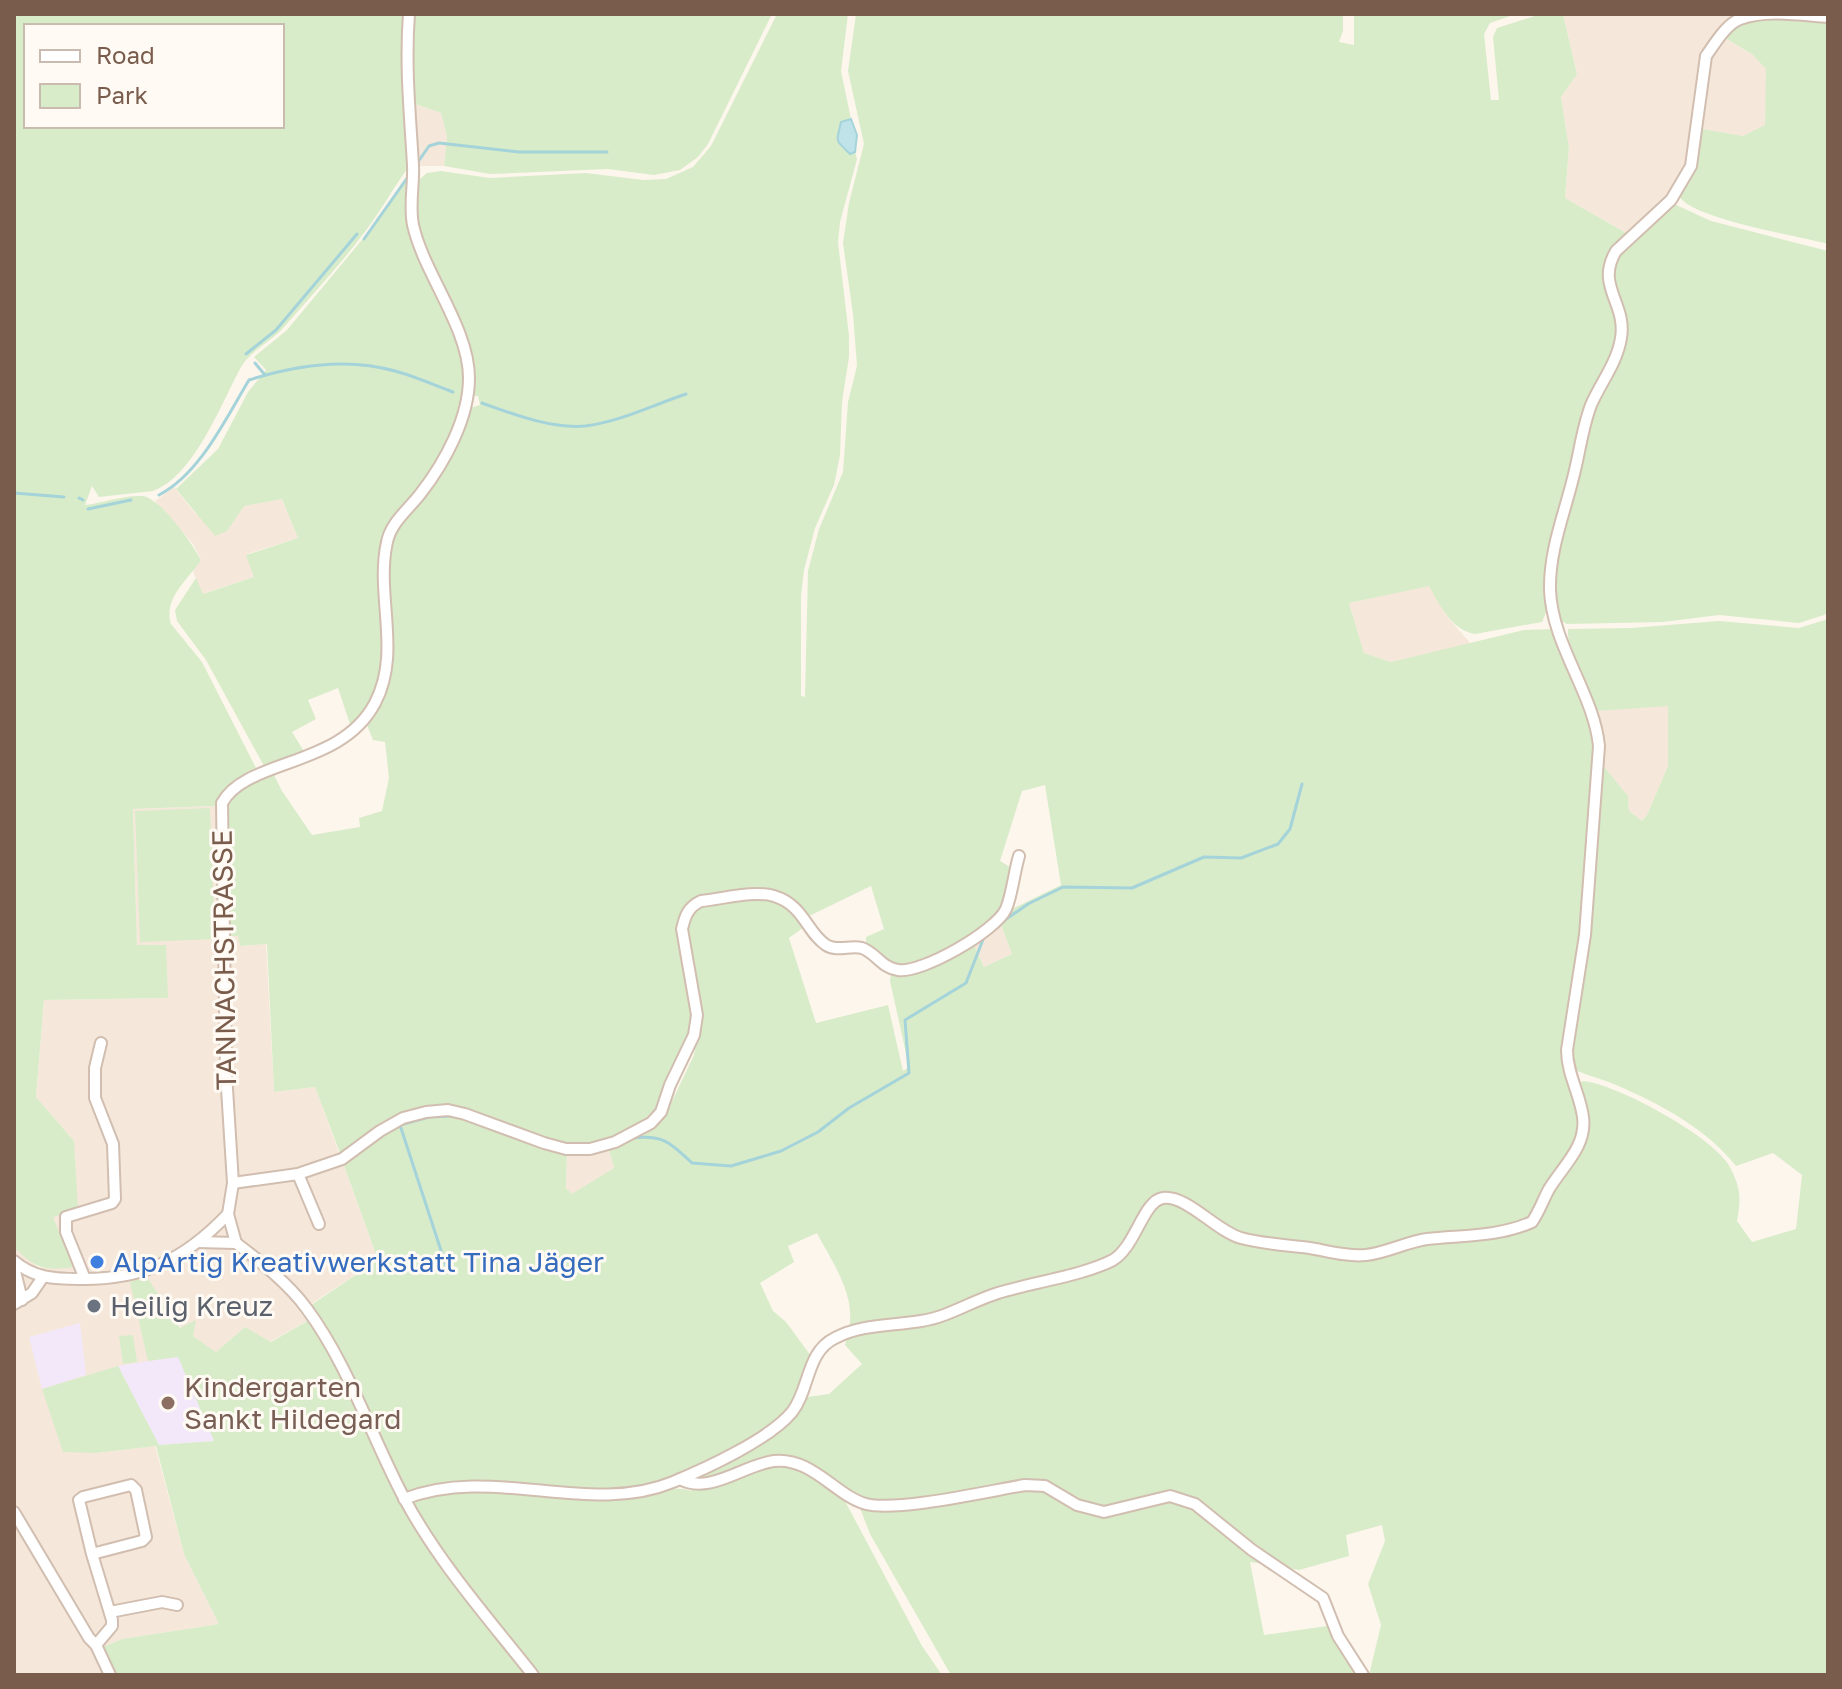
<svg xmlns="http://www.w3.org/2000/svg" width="1842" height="1689" viewBox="0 0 1842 1689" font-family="'Golos Text',sans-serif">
<rect width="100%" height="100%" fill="#fdf6ec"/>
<!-- residential -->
<g fill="#f5e8da">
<path d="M1563,14H1736L1720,35L1752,54L1767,69L1765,126L1743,136L1695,128L1688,165L1675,192L1626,233L1565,198L1569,148L1561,97L1577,73Z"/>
<path d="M412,103L441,113L447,136L444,166H416Z"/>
<path d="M174,487L195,513L227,531L243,506L282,499L298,538L247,554L254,577L202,594L193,571L201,559L193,544L155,501Z"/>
<path d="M1429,585L1446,615L1471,644L1391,662L1364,653L1349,603Z"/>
<path d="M1668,705V766L1647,815L1642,821L1629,811L1628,796L1602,764V729L1597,711Z"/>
<path d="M215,806L225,808L229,936H238L241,946L266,944L274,1092L315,1087L378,1260L311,1304L317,1315L270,1342L245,1327L216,1352L181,1328L147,1278L178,1356L159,1445L118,1366L96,1453L155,1446L184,1554L219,1624L122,1639L102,1648L115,1675H14V1247L39,1268L74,1267L52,1217L74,1141L36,1097L44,1000L168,998L137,945L133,809Z"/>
<path d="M1000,922L1012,954L984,967L973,943Z"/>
<path d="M609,1150L614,1168L572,1195L566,1188L567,1154Z"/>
</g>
<!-- education -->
<g fill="#f3e8fa">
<path d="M80,1323L86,1375L42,1389L29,1337Z"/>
<path d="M178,1356L215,1441L159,1445L118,1366Z"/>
</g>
<!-- green -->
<g fill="#d8ecc9" fill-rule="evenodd">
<path d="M14,14H405C400,63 405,111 410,160L408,168C393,188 382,209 367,229C342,263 312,295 284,327C271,342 249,351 240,369C221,404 194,476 153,491L99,497L92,486L85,505C103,503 123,495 142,496C160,497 192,543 201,560C188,580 163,598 171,624L202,662L256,768V773L227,788L215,806L133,809L137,945H166L168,998L44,1000L36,1097L74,1141L78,1210L53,1217L74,1267C44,1271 36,1269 14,1247ZM26,26H282V126H26Z"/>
<path d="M412,14H772L708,144L698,157L680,170L654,175L608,169L490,174L444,166L447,136L441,113L412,103Z"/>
<path d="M777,14H848L841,71L851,119L841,122C837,142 833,138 850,153L855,152L857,159L840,222L838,242L849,336V357L842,402L840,455L834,485L815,528L804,570L801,596V696L805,697L808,571L819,529L843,472L848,402L857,366L853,314L843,243L849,203L864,144L848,71L856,14H1343V31L1339,42L1354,45V14H1516L1490,23L1484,34L1491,100H1499L1493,37L1497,28L1541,14H1563L1577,74L1561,97L1569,148L1565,198L1626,233L1613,248L1603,276L1618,319L1617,339L1610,364L1580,415L1581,432L1548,551L1545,586L1548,607L1542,622L1475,634C1451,630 1440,605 1429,586L1349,603L1364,653L1391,662L1524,630L1554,629L1572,683L1593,730L1596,746L1582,934L1563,1050C1563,1074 1576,1093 1580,1116C1585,1145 1557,1170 1543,1193C1539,1200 1537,1208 1533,1216L1536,1222L1585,1139C1590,1120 1584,1103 1578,1084L1583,1081C1617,1084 1714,1137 1730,1167C1741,1189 1741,1198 1737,1221L1752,1242L1796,1229L1802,1175L1773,1153L1736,1166C1706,1128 1660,1104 1616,1085C1603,1079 1588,1076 1575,1070L1571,1062L1570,1049L1589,936L1602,764L1628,796L1629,811L1642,821L1647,815L1668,766V706L1597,711C1584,686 1567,657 1568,629L1631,628L1719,621L1799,628L1828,619V1675H1369L1381,1625L1368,1584L1385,1541L1382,1525L1346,1535L1349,1556L1299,1570L1278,1566L1197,1502C1153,1481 1136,1513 1098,1508C1075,1506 1064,1486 1042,1480L896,1503C882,1502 864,1504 851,1496C840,1489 835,1478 822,1471L816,1477L831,1486L845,1501L922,1646L942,1675H538L456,1571L413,1508L416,1499C478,1473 547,1500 612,1497C634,1496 673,1484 691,1491L688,1470C673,1477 659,1485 642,1487C589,1496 535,1482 482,1481C457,1480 433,1485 408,1491L404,1487L345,1365L311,1305L378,1260L343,1163C383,1135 410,1109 463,1116L567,1154L566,1188L572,1194L614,1168L609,1150L652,1125L662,1113L665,1116L694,1055L700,1015L685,943V929L690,911L703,903L763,897L784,902L802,920L800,921L804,927L789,938L816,1023L888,1005L903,1071L909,1067L890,981L891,975L916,971L973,943L984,967L1012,954L1000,922L1010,910L1061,885L1045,785L1022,791L1000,861L1010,867L1003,911C984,930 925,971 898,967C885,964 876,953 866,947V937L884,929L871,886L807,917C773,880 747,893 701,898C686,904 681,913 679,929L694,1015L691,1034L655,1109L646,1118L615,1138L590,1146L567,1145L544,1140L448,1106L396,1116L341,1156L315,1087L274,1092L267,944L240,946L238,936H229L227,799L245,784L273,773L282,791L312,835L360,827L359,818L382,811L389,778L385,742L373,740L367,725L377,709L385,688L392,651L388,570L391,539L445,461L470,408L480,405L478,396H472C474,335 434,281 416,224L414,210L416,182L427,173L441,171L490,178L586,173L643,180L666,179L693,167L711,146ZM1160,1194L1172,1196L1243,1233L1341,1250L1365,1251L1388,1245L1384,1256L1367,1259L1239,1242L1216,1231L1178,1205L1164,1202L1155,1207L1147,1216L1136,1241L1127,1254L1102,1269L997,1297L924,1325L890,1328L847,1337L845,1345L862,1364L829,1394L807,1397L791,1407L801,1390L811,1356L786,1322L773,1311L760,1283L794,1262L788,1246L817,1233C832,1262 856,1295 849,1328L939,1313L969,1299L1112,1256C1138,1238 1136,1204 1160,1194Z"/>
<path d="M1770,18L1828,20V244C1799,236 1692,219 1679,196L1694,167L1702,129L1743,136L1765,125L1766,69L1752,54L1725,38L1738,24Z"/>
<path d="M408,175H411L409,210L461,347L466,377L459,418L440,458L420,490L389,527L385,626L380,685L372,703L351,727L338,688L308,700L316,719L292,732L305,753L270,768L264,766L206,660L177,621L175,610L196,578L203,594L254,577L246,555L298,538L282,499L244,506L227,531L215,536L176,489L218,449L248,392L266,370L254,357L287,330L371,229Z"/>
<path d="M1674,204L1711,221L1828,251V613L1824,615L1799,623L1719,615L1663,622L1567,624L1559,620L1553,588L1557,554L1594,409L1617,366L1625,341L1626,318L1611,274L1619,252Z"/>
<path d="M210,808L215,939L140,942L135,811Z"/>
<path d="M147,1277L180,1328L196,1320L193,1336L216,1352L245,1327L271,1342L309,1320C347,1375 369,1441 401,1501C434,1564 481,1619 526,1675H115L101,1648L122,1639L219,1624L184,1554L156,1446L96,1453L63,1452L42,1389L118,1366L159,1445L214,1441L178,1357L148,1361L130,1282Z"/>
<path d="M133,1335L137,1362L123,1364L119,1336Z"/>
<path d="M1025,1489L1044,1491L1089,1513L1104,1515L1171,1499L1192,1507L1264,1564L1250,1562L1264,1635L1327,1626L1360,1675H951L870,1534L860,1508L881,1510Z"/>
</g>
<!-- water -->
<path fill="#bfe3e8" stroke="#a5d3da" stroke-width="2" d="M851,119L857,135L855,152L850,154C833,138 837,142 841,122Z"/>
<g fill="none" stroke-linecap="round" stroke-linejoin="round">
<!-- stream -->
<g stroke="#a5d3da" stroke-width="3">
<path d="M418,162L429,146L439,143L519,152H607"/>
<path d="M364,239L410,174"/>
<path d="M246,354L276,330L357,234"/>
<path d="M255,363L265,375"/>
<path d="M482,403C513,414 551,429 585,426C619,422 653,405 686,394"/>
<path d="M14,493L64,497"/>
<path d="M159,495C200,474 226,418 249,380C296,365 346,357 395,371C414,376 434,385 453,392"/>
<path d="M79,498L83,500"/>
<path d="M88,509L131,500"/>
<path d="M1002,922L1028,904L1063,887L1132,888L1204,857L1241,858L1278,844L1290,829L1302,784"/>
<path d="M632,1138C663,1134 671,1143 692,1163L731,1166L781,1151L818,1132L849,1108L909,1073L905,1020L966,983L984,937"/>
<path d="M448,1272L400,1125L429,1117L452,1116"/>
</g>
<!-- minor casing -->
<g stroke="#d1beb0" stroke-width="14">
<g id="minor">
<path d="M298,1174L319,1224"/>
<path d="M233,1183L298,1174L342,1159L380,1131L403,1118L426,1112L448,1110L465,1114L544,1143L566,1149H590L615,1142L651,1123L661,1112L670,1085L694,1035L697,1015L682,929C685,916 688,907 701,901C723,899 753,890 774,896C804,905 807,933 826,945C837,952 850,945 862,948C876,953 882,968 898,970C921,974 996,931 1006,909C1012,895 1014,873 1019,856"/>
<path d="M198,1242L236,1243C261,1262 289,1284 307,1309C349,1366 371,1436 404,1498C439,1563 488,1618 533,1675"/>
<path d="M236,1243L228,1214L233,1183L226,1073L222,803C247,758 341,768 375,703C402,652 375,595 387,542C391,522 409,509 421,493C445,462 469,418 469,378C469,328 424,274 413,225C409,205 414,185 413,165C410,114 405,65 409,14"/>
<path d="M14,1261C34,1278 54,1279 79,1279C143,1280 184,1260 228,1214"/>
<path d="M14,1267L22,1300"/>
<path d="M85,1279L66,1232V1217L112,1203L115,1199L113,1144L95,1098V1068L101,1043"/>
<path d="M14,1304L32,1293L43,1277"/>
<path d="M680,1479C710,1495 743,1465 774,1461C812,1457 836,1496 866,1504C897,1512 989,1491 1025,1485L1045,1486L1077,1505L1104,1512L1170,1496L1195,1504L1252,1550L1323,1598L1338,1636L1363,1675"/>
<path d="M404,1499C493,1464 589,1517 673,1482C705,1469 770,1439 792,1412C810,1389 806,1352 835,1338C862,1324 891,1326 921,1321C948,1317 972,1301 998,1293C1030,1283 1085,1275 1113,1260C1136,1246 1143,1201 1163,1198C1187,1195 1216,1231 1241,1238C1263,1244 1287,1245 1310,1248C1327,1251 1348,1257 1366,1255C1386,1253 1406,1242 1427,1239C1463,1235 1498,1237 1532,1222C1539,1212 1543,1200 1549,1189C1563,1166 1587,1146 1583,1117C1580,1094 1567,1074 1567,1050L1585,935L1599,746C1594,694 1552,645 1550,590C1549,549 1566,510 1575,470C1580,449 1583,426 1591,405C1601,382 1617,363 1621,338C1627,303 1595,286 1616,251L1671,200L1691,166L1706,56C1714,45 1726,24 1740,19C1766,9 1801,15 1828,17"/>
<path d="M14,1512L89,1638L96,1645L110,1675"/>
<path d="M92,1554L142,1541L146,1537L136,1490L131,1485L83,1497L79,1500L92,1554L112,1620V1626L96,1645"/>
<path d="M110,1612L162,1602L177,1605"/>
</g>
</g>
<!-- minor -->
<use href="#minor" stroke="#fff" stroke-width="10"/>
</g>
<!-- markers -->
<circle fill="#3f7fe0" stroke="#fffaf3" stroke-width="3" cx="97" cy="1262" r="8"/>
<circle fill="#6b7280" stroke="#fffaf3" stroke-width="3" cx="94" cy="1306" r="8"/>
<circle fill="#8d6e63" stroke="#fffaf3" stroke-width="3" cx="168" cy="1403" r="8"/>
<g text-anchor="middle" stroke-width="6" stroke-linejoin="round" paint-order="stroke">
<!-- street labels -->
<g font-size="28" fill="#7a5c4d" stroke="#fffaf3">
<text transform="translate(224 960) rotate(-91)" y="10">TANNACHSTRASSE</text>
</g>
<!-- shop labels -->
<g font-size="28" fill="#366cbe" stroke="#fffaf3" text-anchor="start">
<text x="113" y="1272">AlpArtig Kreativwerkstatt Tina Jäger</text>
</g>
<!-- worship labels -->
<g font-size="28" fill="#5b616d" stroke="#fffaf3" text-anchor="start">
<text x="110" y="1316">Heilig Kreuz</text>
</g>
<!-- education labels -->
<g font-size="28" fill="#785e54" stroke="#fffaf3" text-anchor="start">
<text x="184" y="1397">Kindergarten<tspan x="184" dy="32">Sankt Hildegard</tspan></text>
</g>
</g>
<!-- border -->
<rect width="1842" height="1689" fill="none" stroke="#7a5c4d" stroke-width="32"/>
<!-- legend -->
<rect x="24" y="24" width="260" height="104" fill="#fffaf3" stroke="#cabbb1" stroke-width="2"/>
<rect x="40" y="50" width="40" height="12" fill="#ffffff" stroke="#cabbb1" stroke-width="2"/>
<text x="96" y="64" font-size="24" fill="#7a5c4d">Road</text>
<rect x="40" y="84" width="40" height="24" fill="#d8ecc9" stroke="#cabbb1" stroke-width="2"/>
<text x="96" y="104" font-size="24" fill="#7a5c4d">Park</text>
</svg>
